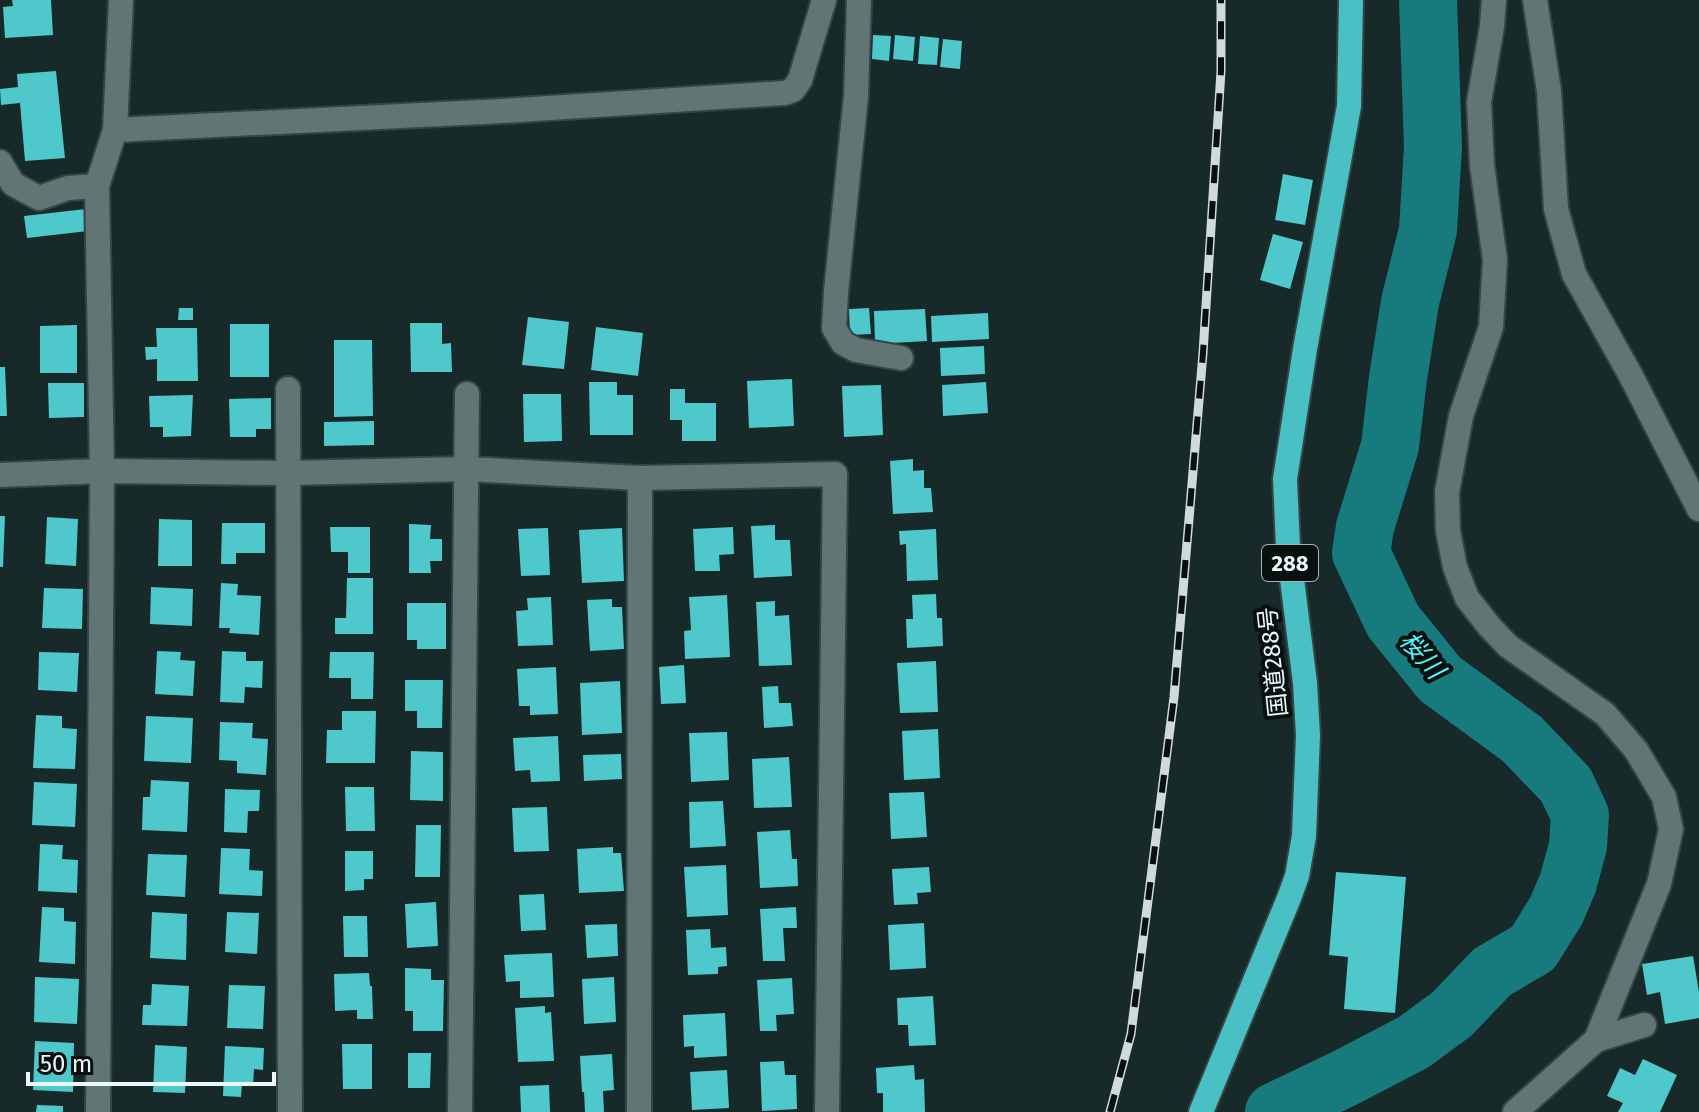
<svg xmlns="http://www.w3.org/2000/svg" width="1699" height="1112" viewBox="0 0 1699 1112" font-family="'Fira Sans','Noto Sans JP',sans-serif">
<rect width="100%" height="100%" fill="#172929"/>
<g fill="none" stroke-linecap="round" stroke-linejoin="round">
<!-- river -->
<path stroke="#177b7e" stroke-width="58" d="M1274,1112L1345,1078L1414,1042L1452,1014L1492,972L1533,948L1556,911L1568,883L1578,846L1580,815L1566,785L1522,739L1440,679L1393,621L1361,553L1365,527L1390,446L1398,378L1410,302L1428,230L1433,147L1428,0"/>
</g>
<!-- building -->
<g fill="#4fc8cb">
<path d="M12,0H51L53,35L5,38L3,7L13,6Z"/>
<path d="M873,35L891,36L889,61L872,59Z"/>
<path d="M895,35L915,37L913,61L893,59Z"/>
<path d="M920,36L939,38L937,65L918,64Z"/>
<path d="M943,39L962,41L960,69L940,67Z"/>
<path d="M56,71L65,158L25,161L20,103L1,105L0,89L18,87L17,74Z"/>
<path d="M1283,174L1313,180L1305,225L1275,220Z"/>
<path d="M86,209L88,231L27,238L24,216Z"/>
<path d="M1273,234L1303,242L1290,289L1260,280Z"/>
<path d="M179,308H193V320H178Z"/>
<path d="M869,308L871,334L850,335L849,309Z"/>
<path d="M925,309L927,341L875,344L874,311Z"/>
<path d="M988,313L989,339L932,342L931,316Z"/>
<path d="M528,317L569,322L564,369L522,365Z"/>
<path d="M410,323H442V344L451,343L452,372H411Z"/>
<rect x="230" y="324" width="39" height="53"/>
<path d="M77,325V373H40V326Z"/>
<path d="M596,327L643,333L638,376L591,370Z"/>
<path d="M156,328H197L198,381H157V359L146,360L145,347H157Z"/>
<path d="M334,340H372L373,416L334,417Z"/>
<path d="M984,346L985,374L941,376L940,348Z"/>
<path d="M0,367H5L7,416H0Z"/>
<path d="M792,379L794,426L749,428L747,381Z"/>
<path d="M589,382H617V395H633V435H590Z"/>
<path d="M986,382L988,413L943,416L942,385Z"/>
<path d="M48,383H84V417L49,418Z"/>
<path d="M881,385L883,435L844,437L842,386Z"/>
<path d="M670,389H685V403H716V441H682V420H670Z"/>
<path d="M523,394H561L562,441L524,442Z"/>
<path d="M193,395L191,436L163,437V427H150L149,396Z"/>
<path d="M271,398V429H256V437H230L229,399Z"/>
<path d="M374,421V445L324,446V422Z"/>
<path d="M913,459V471L924,470V488H931L933,512L893,514L890,461Z"/>
<path d="M0,516H5L3,567H0Z"/>
<path d="M47,517L78,519L76,566L45,564Z"/>
<path d="M159,519L192,520V566H158Z"/>
<path d="M222,523H265V553H236V564H221Z"/>
<path d="M409,524L431,525L430,539H442V561H430L431,573H409Z"/>
<path d="M775,525V540H790L792,576L754,578L751,526Z"/>
<path d="M330,527H370V573H348V552H331Z"/>
<path d="M733,527L734,554L719,555L720,571H695L693,529Z"/>
<path d="M548,528L550,575L521,576L518,529Z"/>
<path d="M622,528L624,581L582,583L579,530Z"/>
<path d="M936,529L938,580L907,581L906,544L900,545L899,531Z"/>
<path d="M347,578H373V634H335V618H346Z"/>
<path d="M221,583L238,584L237,595L261,596L259,635L229,633L230,628H219Z"/>
<path d="M151,587L193,589L192,626L150,624Z"/>
<path d="M44,588L83,589L82,629L42,628Z"/>
<path d="M936,594L937,618H942L943,646L907,648L906,619H913L912,595Z"/>
<path d="M727,595L730,657L685,659L684,631L691,630L689,597Z"/>
<path d="M551,597L553,645L518,646L516,611L528,610L527,598Z"/>
<path d="M612,599V607H622L624,649L590,651L587,600Z"/>
<path d="M775,601V616L789,615L792,665L759,666L756,602Z"/>
<path d="M407,603H446V649H417V640H407Z"/>
<path d="M157,651L181,652L180,660L195,661L193,696L155,694Z"/>
<path d="M222,651L246,652V661H263L262,688L245,687L244,703L220,702Z"/>
<path d="M39,652L79,653L77,692L38,690Z"/>
<path d="M330,652H374L373,699H351V678H329Z"/>
<path d="M936,661L938,712L900,713L897,663Z"/>
<path d="M684,665L686,703L661,704L659,667Z"/>
<path d="M556,667L558,714L530,715V706H519L517,669Z"/>
<path d="M405,680H443L442,728H417V711H405Z"/>
<path d="M620,681L622,733L582,735L580,683Z"/>
<path d="M778,686L779,703H791L793,726L764,728L762,687Z"/>
<path d="M342,711H376L375,763H326L327,730H342Z"/>
<path d="M36,715L62,716V728L77,729L75,769L33,768Z"/>
<path d="M146,716L193,718L191,763L144,761Z"/>
<path d="M220,722L253,723L252,738L268,739L266,775L237,773V761L219,760Z"/>
<path d="M938,729L940,778L904,780L902,731Z"/>
<path d="M727,732L729,780L691,782L689,733Z"/>
<path d="M558,736L560,781L531,782L530,770L515,771L513,738Z"/>
<path d="M411,751L443,752V801L410,800Z"/>
<path d="M621,754L622,779L584,781L583,755Z"/>
<path d="M789,757L792,807L754,808L752,759Z"/>
<path d="M151,780L189,782L187,832L142,830L143,797H150Z"/>
<path d="M34,782L77,784L75,827L32,825Z"/>
<path d="M345,787H374L375,831H346Z"/>
<path d="M225,789L260,790L259,811H248L247,833L224,832Z"/>
<path d="M924,792L927,837L891,839L889,793Z"/>
<path d="M723,801L726,846L690,848L689,802Z"/>
<path d="M547,807L549,851L514,852L512,808Z"/>
<path d="M416,825H441L440,877H415Z"/>
<path d="M790,830L792,859H797L798,886L760,888L757,832Z"/>
<path d="M40,844L63,845L62,859L78,860L77,893L38,891Z"/>
<path d="M613,847V853H621L624,891L579,893L577,849Z"/>
<path d="M221,848L250,849L249,870L263,871L262,896L219,894Z"/>
<path d="M345,851H373V879H364V890L345,891Z"/>
<path d="M148,854L187,855L185,897L146,895Z"/>
<path d="M726,865L728,915L687,917L684,867Z"/>
<path d="M929,867L931,892L917,893L918,904L894,905L892,869Z"/>
<path d="M1336,872L1406,877L1395,1013L1344,1009L1348,957L1329,955Z"/>
<path d="M544,894L546,930L521,931L519,895Z"/>
<path d="M436,902L438,946L407,948L405,904Z"/>
<path d="M42,907L64,908V921L76,922L75,964L39,962Z"/>
<path d="M796,907L797,928H783L785,961H763L760,909Z"/>
<path d="M152,912L187,914L186,960L150,958Z"/>
<path d="M227,912L259,913L257,954L225,952Z"/>
<path d="M343,916H367L368,957H344Z"/>
<path d="M924,923L926,968L890,970L888,925Z"/>
<path d="M617,924L618,956L587,958L585,925Z"/>
<path d="M710,929L711,948L726,947L727,966L718,967V974L688,975L686,930Z"/>
<path d="M552,953L554,997L520,998V981L506,982L504,955Z"/>
<path d="M1693,956L1699,992V1018L1665,1024L1660,992L1647,995L1642,964Z"/>
<path d="M405,968L431,969V980H444L443,1031H413V1011H405Z"/>
<path d="M369,973L370,986H372L373,1019H357V1010L335,1011L334,974Z"/>
<path d="M35,977L79,979L77,1024L34,1022Z"/>
<path d="M614,977L616,1022L584,1024L582,979Z"/>
<path d="M792,978L794,1014L776,1015L777,1031H760L757,980Z"/>
<path d="M152,984L189,986L187,1026L142,1025L143,1005H151Z"/>
<path d="M229,985L265,986L263,1029L227,1028Z"/>
<path d="M933,996L936,1045L909,1046L908,1025H898L897,998Z"/>
<path d="M545,1006V1013L551,1012L554,1061L518,1062L515,1008Z"/>
<path d="M725,1013L727,1056L694,1058V1046L684,1047L683,1015Z"/>
<path d="M35,1041L74,1043L73,1092L33,1090Z"/>
<path d="M342,1044H372V1089H343Z"/>
<path d="M155,1045L187,1047L185,1093L153,1092Z"/>
<path d="M225,1046L264,1048L263,1070L254,1069L253,1085L242,1084L241,1097L223,1096Z"/>
<path d="M408,1053H431L430,1088H408Z"/>
<path d="M612,1054L614,1090L603,1091L604,1112H585L584,1092H582L580,1056Z"/>
<path d="M1643,1059L1677,1075L1660,1112H1618L1623,1103L1607,1096L1620,1068L1635,1075Z"/>
<path d="M784,1061L785,1075H796L797,1109L762,1111L760,1062Z"/>
<path d="M914,1065L915,1080L924,1079L925,1112H883V1093H877L876,1068Z"/>
<path d="M727,1070L729,1108L692,1110L690,1072Z"/>
<path d="M549,1085L550,1112H521L520,1086Z"/>
<path d="M37,1105L63,1106V1112H36Z"/>
</g>
<g fill="none" stroke-linecap="round" stroke-linejoin="round">
<!-- minor casing -->
<g stroke="#354444" stroke-width="28">
<g id="minor">
<path d="M859,0L856,96L836,292L834,328L843,343L856,350L901,358"/>
<path d="M1494,0L1492,26L1479,102L1482,165L1495,260L1491,327L1461,416L1447,492L1448,531L1455,567L1467,598L1489,626L1508,646L1605,714L1636,750L1664,797L1671,829L1659,884L1596,1040L1515,1112"/>
<path d="M1535,0L1549,91L1556,209L1574,274L1631,376L1699,509"/>
<path d="M115,130L121,0"/>
<path d="M0,162L13,184L39,198L68,188L97,186"/>
<path d="M288,389L290,1112"/>
<path d="M0,475L102,471L289,473L466,469L640,478L835,474L827,1112"/>
<path d="M1596,1040L1644,1025"/>
<path d="M98,1112L102,471L97,186L115,130L502,111L785,93L793,90L800,80L824,0"/>
<path d="M460,1112L467,394"/>
<path d="M639,1112L640,478"/>
</g>
</g>
<!-- highway casing -->
<g stroke="#354444" stroke-width="28">
<path id="highway" d="M1201,1112L1289,898L1297,876L1304,836L1308,735L1305,683L1288,547L1285,479L1305,349L1349,106L1351,0"/>
</g>
<!-- minor -->
<use href="#minor" stroke="#617575" stroke-width="24"/>
<!-- highway -->
<use href="#highway" stroke="#49c0c4" stroke-width="24"/>
<!-- rail casing -->
<g stroke="#cfdbdb" stroke-width="9">
<path id="rail" d="M1110,1112L1131,1034L1174,697L1203,353L1221,71V0"/>
</g>
<!-- rail -->
<use href="#rail" stroke="#081010" stroke-width="6" stroke-dasharray="18" stroke-linecap="butt"/>
</g>
<g text-anchor="middle" stroke-width="8" stroke-linejoin="round" paint-order="stroke">
<!-- shield labels -->
<rect fill="#081010" stroke="#a8b2b2" stroke-width="2" x="1262" y="545" width="56" height="36" rx="6"/>
<g font-size="22" font-weight="bold" fill="#ecf7f7">
<text x="1290" y="571">288</text>
</g>
<!-- street labels -->
<g font-size="24" fill="#ecf7f7" stroke="#081010">
<text transform="translate(1273 662) rotate(-96)" y="8">国道288号</text>
</g>
<!-- water labels -->
<g font-size="26" font-style="italic" fill="#4df9fe" stroke="#081010">
<text transform="translate(1422 655) rotate(49)" y="9">桜川</text>
</g>
</g>
<!-- scale -->
<path d="M28 1072v12h246v-12" fill="none" stroke="#ecf7f7" stroke-width="4"/>
<text x="40" y="1072" font-size="24" fill="#ecf7f7" stroke="#081010" stroke-width="6" paint-order="stroke">50 m</text>
</svg>
